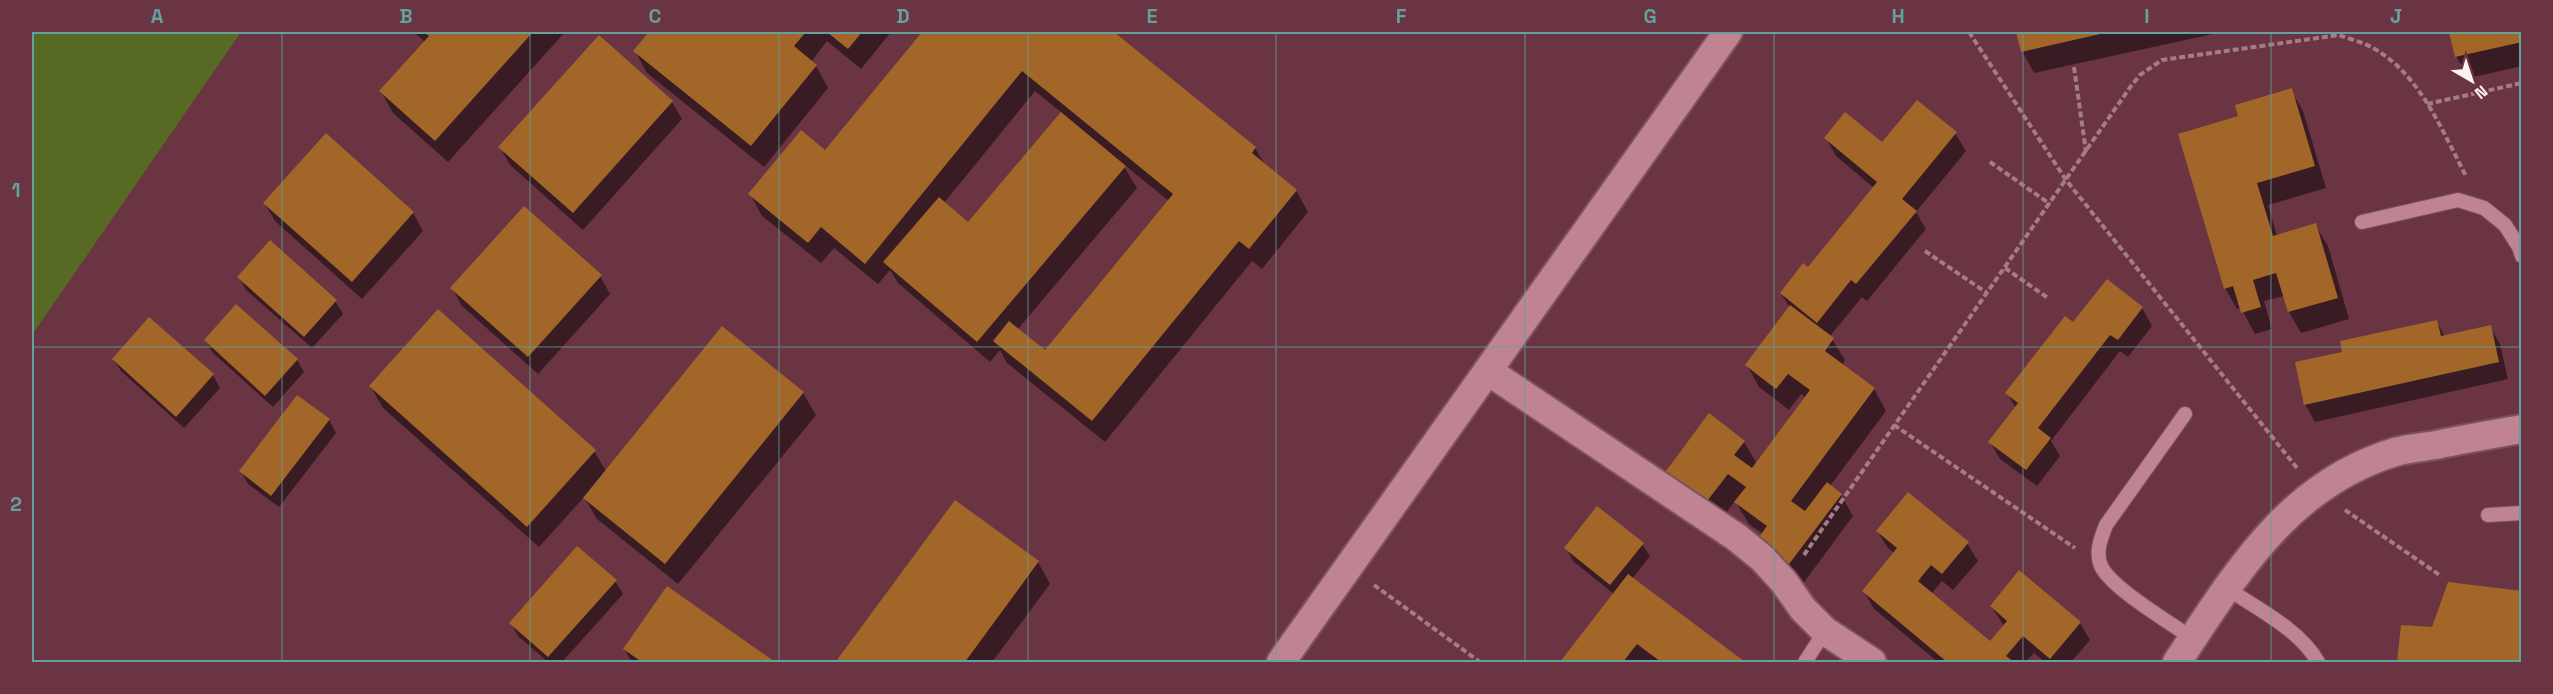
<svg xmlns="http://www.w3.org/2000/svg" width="2553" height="694" viewBox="0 0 2553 694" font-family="'Space Grotesk',sans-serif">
<rect width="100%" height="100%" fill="#6a3443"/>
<!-- grass -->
<path fill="#566a23" d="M32,32H241L32,335Z"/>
<!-- shadow -->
<g fill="#0007" fill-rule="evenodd">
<path d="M414,32H565L448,162L393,113L381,91L425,42Z"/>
<path d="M651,32H891L861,69L827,41L811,62L816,66L828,88L764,167L647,73L635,51Z"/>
<path d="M923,32H1112L1255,148L1265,165L1296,190L1308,212L1262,269L1252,261L1105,442L1007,363L1000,350L990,362L898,283L890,270L878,284L834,248L821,263L762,216L750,194L825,152ZM1035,91L1062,113L968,224L944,203ZM1122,163L1169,201L1046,352L1018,329L1137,188Z"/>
<path d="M2018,32H2222L2034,73L2022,51Z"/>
<path d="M2451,32H2522V66L2469,78L2456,56Z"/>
<path d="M2291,90L2303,111L2326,188L2268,205L2277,236L2315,225L2328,246L2349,319L2301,333L2289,312L2284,296L2264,301L2272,329L2255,334L2241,308L2237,309L2225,288L2240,117Z"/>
<path d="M672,102L682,119L583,230L510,165L500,147Z"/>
<path d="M1955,133L1966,151L1916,212L1926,229L1867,301L1862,297L1830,336L1845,360L1842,365L1874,389L1886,411L1830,486L1841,495L1853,516L1799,589L1763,534L1749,524L1735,501L1717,525L1677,496L1744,442L1757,464L1806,398L1801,394L1789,410L1759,387L1747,365L1790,308L1781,293L1808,269L1874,188L1836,156L1826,138L1882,144Z"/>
<path d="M265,204L413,213L423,231L362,299L275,221Z"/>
<path d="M600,276L610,294L538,374L462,306L452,288Z"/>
<path d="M239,277L335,301L343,314L312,348L246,290Z"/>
<path d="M236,306L297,360L304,372L273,407L213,353L206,340Z"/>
<path d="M2142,308L2152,326L2128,357L2120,351L2051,441L2060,456L2037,486L2000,459L1990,442L2016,408L2007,393L2073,324Z"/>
<path d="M2437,322L2445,337L2490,327L2500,344L2508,379L2315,422L2305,404L2344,353Z"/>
<path d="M722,328L803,393L816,415L678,584L597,519L584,497L539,547L383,408L371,387L594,451L606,471Z"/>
<path d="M113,359L213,375L220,388L184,428L121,371Z"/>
<path d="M329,420L336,433L279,507L248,484L241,471Z"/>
<path d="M1877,531L1967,543L1978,561L1953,590L1942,581L1931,594L1990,643L2004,626L1991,606L2080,623L2090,640L2071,662H2045L2034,653L2025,662H1938L1874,609L1864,591L1895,554L1888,548Z"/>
<path d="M1642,544L1650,556L1632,579L1743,662H1562L1614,594L1573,561L1566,548Z"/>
<path d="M1038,562L1050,584L992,662H841L839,660Z"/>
<path d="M615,581L623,594L562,662H548L518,636L511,623Z"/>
<path d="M668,588L772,662H632L624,649Z"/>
<path d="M2522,592V662H2398L2403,627L2433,628Z"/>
</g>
<!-- building -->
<g fill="#a26728">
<path d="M424,32H533L435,141L379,91L429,36Z"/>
<path d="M649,32H806L794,46L817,65L751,146L633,51Z"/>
<path d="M827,32H862L848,49Z"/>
<path d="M922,32H1114L1256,147L1252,153L1297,190L1249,249L1239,241L1092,421L993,341L1009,321L1045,350L1173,194L1022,71L865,264L821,227L808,243L748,194L801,130L825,150Z"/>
<path d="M2016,32H2109L2021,52Z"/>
<path d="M2449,32H2522V42L2455,57Z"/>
<path d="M599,35L673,101L573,213L498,147Z"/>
<path d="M2292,88L2315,166L2257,183L2273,236L2316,223L2338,298L2288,312L2276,273L2253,280L2261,307L2241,313L2233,286L2224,289L2178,134L2238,116L2235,105Z"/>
<path d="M1917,100L1957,132L1902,199L1917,211L1856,284L1851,280L1817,323L1780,293L1803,263L1808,267L1877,182L1824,138L1845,112L1882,142Z"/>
<path d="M1061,112L1126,166L977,342L883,262L939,197L968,222Z"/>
<path d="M326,133L414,212L352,282L263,203Z"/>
<path d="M524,206L602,275L528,357L450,288Z"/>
<path d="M270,240L337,300L304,337L237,277Z"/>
<path d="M2107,279L2143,307L2118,340L2110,335L2038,428L2051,438L2026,470L1988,442L2018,403L2005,393L2065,316L2073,322Z"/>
<path d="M236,304L298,359L265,396L204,340Z"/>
<path d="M1790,305L1834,338L1825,351L1875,388L1791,501L1805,511L1827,482L1842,494L1786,568L1754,544L1767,526L1734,502L1746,487L1728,474L1704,505L1663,475L1709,413L1745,441L1734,455L1752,468L1810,390L1788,374L1776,389L1745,365Z"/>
<path d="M438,309L596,450L527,527L369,386Z"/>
<path d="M149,317L214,374L176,417L112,359Z"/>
<path d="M2437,320L2441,336L2491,325L2499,362L2304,405L2295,362L2342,352L2340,341Z"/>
<path d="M722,326L804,392L665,564L583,498Z"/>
<path d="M297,395L330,419L271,496L239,471Z"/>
<path d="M1908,492L1969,542L1942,574L1931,565L1918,581L1990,641L2007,621L1990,606L2019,570L2081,622L2050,659L2023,636L2006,656L2014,662H1947L1862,591L1897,548L1876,531Z"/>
<path d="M955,500L1039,561L965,662H841L837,660Z"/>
<path d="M1597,506L1644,543L1610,585L1564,548Z"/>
<path d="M577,546L617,580L548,657L509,623Z"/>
<path d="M1628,574L1745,662H1661L1637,644L1623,662H1560Z"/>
<path d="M2448,582L2522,591V662H2397L2401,625L2432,627Z"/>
<path d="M667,586L775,662H642L623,649Z"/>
</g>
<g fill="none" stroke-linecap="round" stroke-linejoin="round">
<!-- lane casing -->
<g stroke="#7b525e" stroke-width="16">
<g id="lane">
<path d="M2362,222L2458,200L2484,208L2505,225L2519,247L2522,256"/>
<path d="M2185,414L2106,525C2101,538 2095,552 2101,566C2111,588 2171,623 2193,639"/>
<path d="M2488,515L2522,513"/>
<path d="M2228,589C2258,609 2300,630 2318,662"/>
<path d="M1805,662L1825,631"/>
</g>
</g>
<!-- street casing -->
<g stroke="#7b525e" stroke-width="32">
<g id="street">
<path d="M1488,371L1736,537L1762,558L1784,582L1803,609L1825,631L1872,662"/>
<path d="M1281,662L1728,32"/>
<path d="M2177,662C2236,574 2287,485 2395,452C2408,448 2423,447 2436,445C2464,439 2493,434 2522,429"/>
</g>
</g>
<!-- path -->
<g stroke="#a37c86" stroke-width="4" stroke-dasharray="6 3" stroke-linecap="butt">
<path d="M1969,32L2066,180L2297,468"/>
<path d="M2074,67L2086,152"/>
<path d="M2427,104L2522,83"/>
<path d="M1990,162L2050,204"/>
<path d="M1925,251L1987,293"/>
<path d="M2005,268L2048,298"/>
<path d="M1894,425L2075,548"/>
<path d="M2345,510L2441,576"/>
<path d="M1804,555L2131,86L2140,75L2162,60L2339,35C2347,38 2357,41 2365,44C2418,68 2441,129 2466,176"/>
<path d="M1374,585L1480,662"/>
</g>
<!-- lane -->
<use href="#lane" stroke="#c08391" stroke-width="14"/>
<!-- street -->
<use href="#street" stroke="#c08391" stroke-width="28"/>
</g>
<!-- grid -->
<path fill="none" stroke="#63a19d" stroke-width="1.5" stroke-opacity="0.55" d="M282,32V662M530,32V662M779,32V662M1028,32V662M1276,32V662M1525,32V662M1774,32V662M2023,32V662M2271,32V662M32,347H2522"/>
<!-- border -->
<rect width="2553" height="694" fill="none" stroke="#6a3443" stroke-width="66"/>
<!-- north arrow -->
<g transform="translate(2472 81) rotate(141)" stroke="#6a3443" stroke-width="4.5" paint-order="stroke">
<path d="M0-4.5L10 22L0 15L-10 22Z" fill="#fff1f3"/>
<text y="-9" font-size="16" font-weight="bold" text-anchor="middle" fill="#fff1f3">N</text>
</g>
<rect x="33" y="33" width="2487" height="628" fill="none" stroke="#63a19d" stroke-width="2"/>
<g font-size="20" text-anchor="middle" font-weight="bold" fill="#63a19d">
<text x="157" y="23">A</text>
<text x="406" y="23">B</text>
<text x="655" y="23">C</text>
<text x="903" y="23">D</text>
<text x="1152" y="23">E</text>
<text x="1401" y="23">F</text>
<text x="1650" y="23">G</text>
<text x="1898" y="23">H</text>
<text x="2147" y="23">I</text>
<text x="2396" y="23">J</text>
<text x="16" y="197">1</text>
<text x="16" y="511">2</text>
</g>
</svg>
